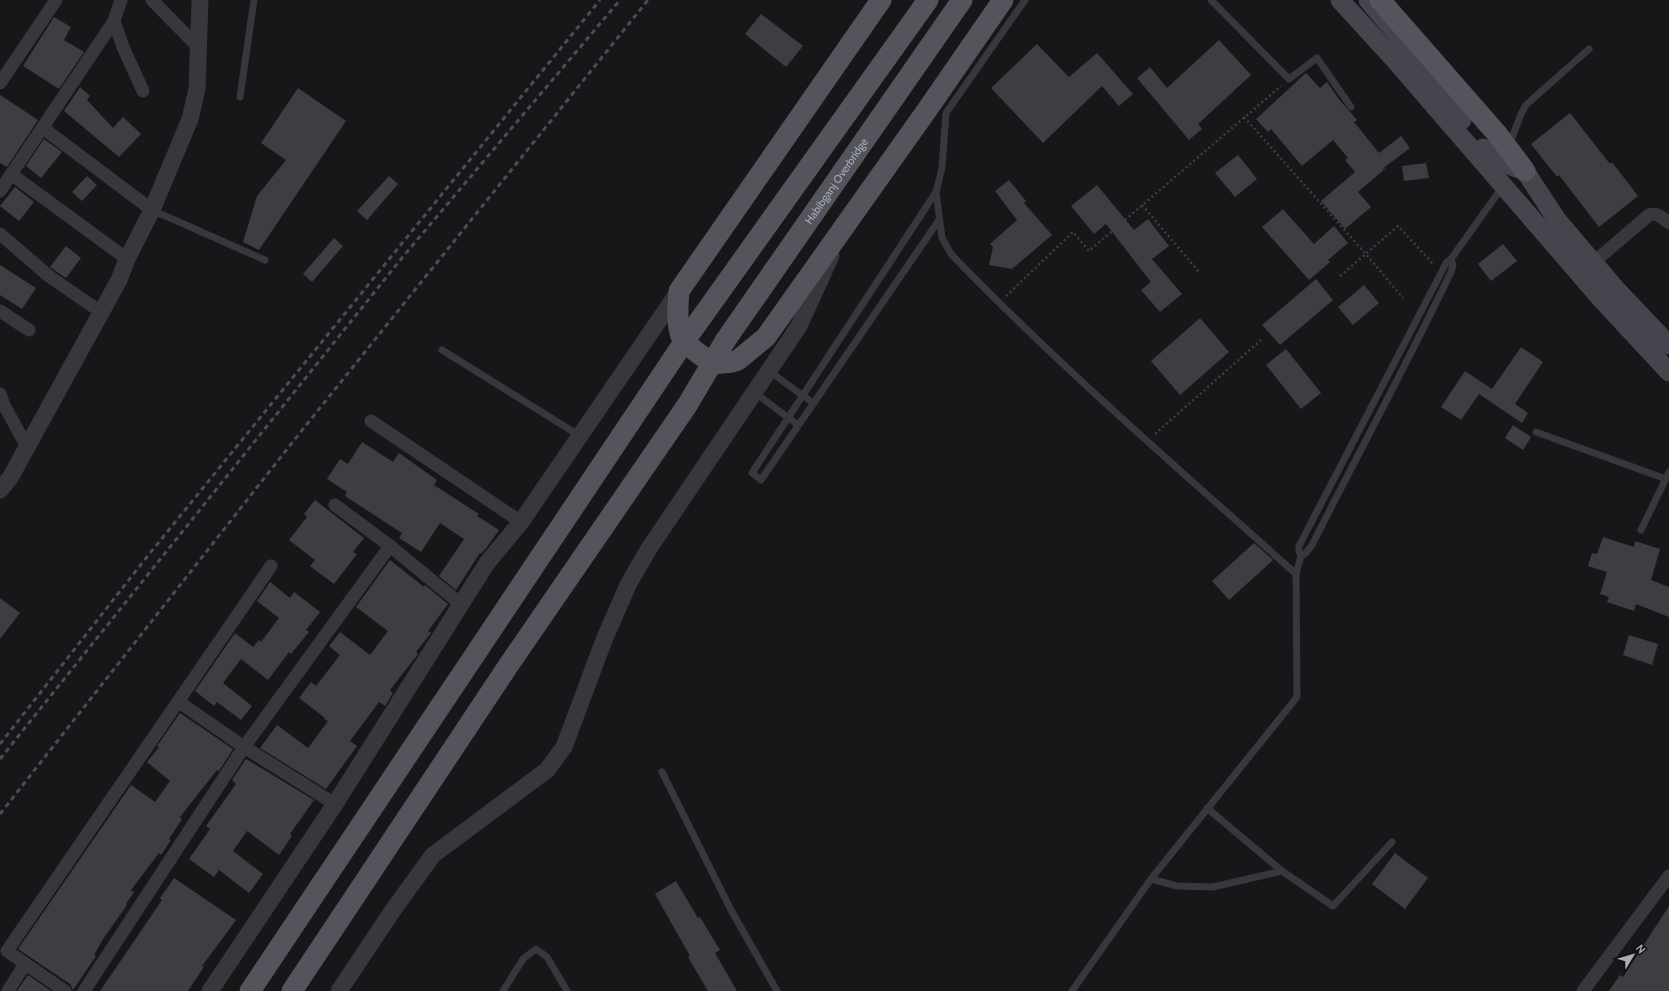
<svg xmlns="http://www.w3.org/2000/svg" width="1669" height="991" viewBox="0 0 1669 991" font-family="Cabin,sans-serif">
<rect width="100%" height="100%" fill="#171618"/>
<!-- building -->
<g fill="#3e3e42">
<path d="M761,14L803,46L786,67L745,34Z"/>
<path d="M54,17L71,27L64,40L84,52L59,89L23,66Z"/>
<path d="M1219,40L1251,75L1198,124L1202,129L1189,140L1137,78L1150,67L1167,88Z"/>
<path d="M1037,44L1069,77L1097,53L1133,94L1119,106L1102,86L1043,143L991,88Z"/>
<path d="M1306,73L1320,88L1327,82L1338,98L1357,120L1354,122L1379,153L1401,136L1410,148L1382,169L1386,168L1358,192L1371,207L1345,229L1321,201L1355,172L1345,160L1348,158L1333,140L1302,166L1271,129L1268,132L1256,119Z"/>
<path d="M80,87L90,96L87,100L113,128L123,117L141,134L119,157L64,111Z"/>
<path d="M298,88L346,121L259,250L243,242L257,196L286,160L261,143Z"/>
<path d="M0,95L38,120L7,167L0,163Z"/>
<path d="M1570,113L1610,164L1612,162L1638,196L1599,227L1559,175L1557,177L1531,144Z"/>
<path d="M44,139L62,152L41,178L26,166Z"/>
<path d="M1238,155L1257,179L1235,197L1215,173Z"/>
<path d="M1426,163L1429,178L1404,181L1402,166Z"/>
<path d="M87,176L97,185L82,201L72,192Z"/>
<path d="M389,176L398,184L367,220L357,211Z"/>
<path d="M1009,180L1026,201L1024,203L1052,235L1012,269L989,265L993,247L990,244L1017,220L995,191Z"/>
<path d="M1097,185L1134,230L1148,219L1169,246L1152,259L1182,294L1160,312L1141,290L1151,282L1106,224L1094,234L1071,206Z"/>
<path d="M15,187L34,202L19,221L0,206Z"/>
<path d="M1283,209L1314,244L1334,226L1348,243L1328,260L1330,262L1309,280L1262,227Z"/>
<path d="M334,238L343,246L312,282L303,274Z"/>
<path d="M1503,244L1517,261L1491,281L1478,264Z"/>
<path d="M66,246L81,258L66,278L50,267Z"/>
<path d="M0,265L36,288L22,309L0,295Z"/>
<path d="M1316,279L1333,300L1280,345L1262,325Z"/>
<path d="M1364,285L1379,303L1353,325L1338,307Z"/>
<path d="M1200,318L1229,352L1180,395L1151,361Z"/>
<path d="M1521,347L1543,362L1515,404L1528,413L1522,423L1479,394L1461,420L1441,407L1465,371L1492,389Z"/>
<path d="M1286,349L1321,393L1301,409L1266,365Z"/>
<path d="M1513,425L1531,437L1523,450L1505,438Z"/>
<path d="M362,442L393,462L399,453L437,480L434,485L479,514L477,516L499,530L487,547L481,554L480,553L456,590L439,576L464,539L440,523L421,552L399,538L402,533L345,496L347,492L327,479L340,459L348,464Z"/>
<path d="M315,500L364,538L353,552L357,554L334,584L310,566L315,560L289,540L307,517L304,514Z"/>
<path d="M1603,537L1634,547L1635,541L1660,549L1651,580L1669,587V617L1636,604L1634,611L1607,602L1609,597L1600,594L1607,572L1588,566L1592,553L1597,554Z"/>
<path d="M1254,543L1273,560L1229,600L1212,581Z"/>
<path d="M390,560L424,587L425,585L448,604L428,631L431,633L416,652L418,654L390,690L393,693L385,706L379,702L350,741L357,746L326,789L260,748L277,725L308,748L328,721L324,719L325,718L299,698L311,682L316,686L340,655L329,646L340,632L370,655L388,631L356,607Z"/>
<path d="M270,582L290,598L294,592L320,612L306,630L309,632L291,654L289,652L268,680L241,659L223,683L252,706L241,720L217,702L214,706L195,691L235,633L253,647L259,640L261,642L279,618L257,601Z"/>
<path d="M0,598L20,613L0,639Z"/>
<path d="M1629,635L1658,644L1652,665L1623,655Z"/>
<path d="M180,713L233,749L219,771L217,770L180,817L182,819L169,839L171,840L161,855L159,853L131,890L134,892L126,904L127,905L105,936L94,955L96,956L73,990L70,984L18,949L131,785L155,802L170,781L147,762L159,747L157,746Z"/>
<path d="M246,759L314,800L290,834L292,836L279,855L247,831L233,851L263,874L249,893L219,870L214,877L189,859L210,829L206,826L236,784L232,780Z"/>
<path d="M1395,853L1428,878L1405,909L1372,884Z"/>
<path d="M174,878L236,920L202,966L204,967L188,991H100L162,900L160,898Z"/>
<path d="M676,881L698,918L700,917L720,950L715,953L737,991H708L688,957L690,956L655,894Z"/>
<path d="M1669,906V991H1609L1620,975L1623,977Z"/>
<path d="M28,975L51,991H17Z"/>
</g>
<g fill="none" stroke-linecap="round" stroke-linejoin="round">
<!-- path -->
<g stroke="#3d3e44" stroke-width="2.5" stroke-dasharray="2 3" stroke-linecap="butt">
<path d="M1244,117L1365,253L1403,298"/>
<path d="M1142,205L1200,273"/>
<path d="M1340,276L1398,226L1434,265"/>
<path d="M1006,296L1073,232L1089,251L1281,86"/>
<path d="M1155,434L1261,340"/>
</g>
<!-- service -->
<g stroke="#37373d" stroke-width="7">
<path d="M1025,0L946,113L942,168L936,192L942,238L951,254C1060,367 1179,469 1296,574"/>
<path d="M1211,0L1289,79L1317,58L1351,107"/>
<path d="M240,97L254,0"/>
<path d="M1509,146L1521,114L1526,105L1589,49"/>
<path d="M936,192L752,473L761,480L939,220"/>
<path d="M152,210L265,260"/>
<path d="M442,350L580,436"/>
<path d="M769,371L813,403"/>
<path d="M754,392L798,425"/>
<path d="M1536,432L1666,479"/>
<path d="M1641,530L1669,472"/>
<path d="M1301,556L1299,551V546L1441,273L1446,263L1451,259L1503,186"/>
<path d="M662,772L731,910L777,991"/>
<path d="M1207,808L1282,871L1333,906L1392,842"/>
<path d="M1151,879L1177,886L1213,887L1282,871"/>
<path d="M503,991L523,959L536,949L547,957L567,991"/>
<path d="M1072,991L1151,879L1297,697L1296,574L1301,556L1306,553L1312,545C1358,454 1407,364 1451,272L1453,265L1451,259"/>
</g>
<!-- minor -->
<g stroke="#37373d" stroke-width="13">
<path d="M121,0L114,21L123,47L143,91"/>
<path d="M152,0L198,47"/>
<path d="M0,83L56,0"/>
<path d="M43,128L152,210"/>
<path d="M11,174L127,259"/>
<path d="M0,191L114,21"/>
<path d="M0,234L50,277L101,312"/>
<path d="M1587,268L1649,215C1657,212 1663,218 1669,223"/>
<path d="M0,311L29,330"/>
<path d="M0,394L4,405L27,447"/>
<path d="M371,421L521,522"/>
<path d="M335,505L390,546L462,605"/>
<path d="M179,702L244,747L335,804"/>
<path d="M8,991L25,964"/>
<path d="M65,991L7,951L271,566"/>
<path d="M84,991L244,747L390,546"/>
<path d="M1583,991L1669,876"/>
</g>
<!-- tertiary -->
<g stroke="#37373d" stroke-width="17">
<path d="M0,490L10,478L119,280L127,259L152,210L190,119L197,89L200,0"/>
<path d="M210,991L335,804L487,563L521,522L679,291"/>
<path d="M339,991L393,910L433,855L547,770L564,747L604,640L628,585L648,550L799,326L831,256"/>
</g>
<!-- secondary -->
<g stroke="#45464d" stroke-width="19">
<path d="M1340,0L1394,59L1602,300L1669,372"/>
<path d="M1368,0L1408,47L1462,120"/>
<path d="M1483,148L1495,160L1525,171L1557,220L1615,288L1669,345"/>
</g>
<!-- primary -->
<g stroke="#53545c" stroke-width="21">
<path d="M881,0L679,291C678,305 675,332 685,343C693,350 704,357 713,364L732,362L738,360L766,337L927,110L1003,0"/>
<path d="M1380,0L1498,135L1525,171"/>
<path d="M250,991L684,342L928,0"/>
<path id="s1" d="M292,991L508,666L688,404L725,341L962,0"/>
</g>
<!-- rail -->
<g stroke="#4c4d54" stroke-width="3" stroke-dasharray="5 4" stroke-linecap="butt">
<path d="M0,744L150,553L600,0"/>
<path d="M0,759L401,259L620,0"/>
<path d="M0,814L295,439L648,0"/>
</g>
</g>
<g text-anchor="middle" stroke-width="3.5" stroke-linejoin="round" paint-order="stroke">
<!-- street labels -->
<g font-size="11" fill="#a8abb8" stroke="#121113">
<text dy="4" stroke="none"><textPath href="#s1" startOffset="976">Habibganj Overbridge</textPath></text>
</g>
</g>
<!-- north arrow -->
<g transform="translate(1633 955) rotate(52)" stroke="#121113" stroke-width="3" paint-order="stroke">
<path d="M0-3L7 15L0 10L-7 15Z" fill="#a8abb8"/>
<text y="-6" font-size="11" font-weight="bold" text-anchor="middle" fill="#a8abb8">N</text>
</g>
</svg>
